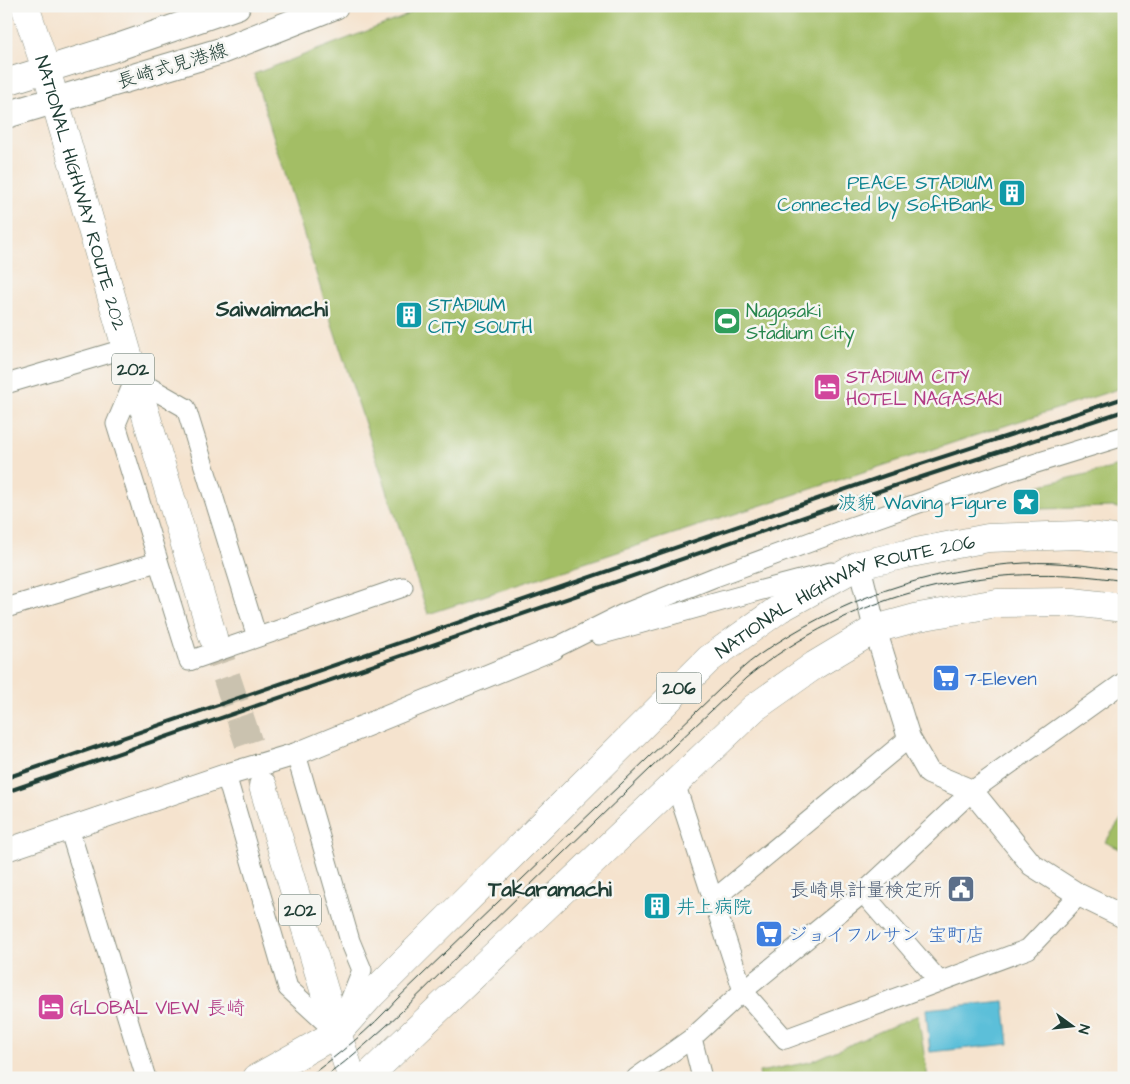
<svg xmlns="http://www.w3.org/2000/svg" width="1130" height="1084" viewBox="0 0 1130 1084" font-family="'Architects Daughter','Klee One',sans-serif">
<rect width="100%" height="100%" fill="#f6f6f2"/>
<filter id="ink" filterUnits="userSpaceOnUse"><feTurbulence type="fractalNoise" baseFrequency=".02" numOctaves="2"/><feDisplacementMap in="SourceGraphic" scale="10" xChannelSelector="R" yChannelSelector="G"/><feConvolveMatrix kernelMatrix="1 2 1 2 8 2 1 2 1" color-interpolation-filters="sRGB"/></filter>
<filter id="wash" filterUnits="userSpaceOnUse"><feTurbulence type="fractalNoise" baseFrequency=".0096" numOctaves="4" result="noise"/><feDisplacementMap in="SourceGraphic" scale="20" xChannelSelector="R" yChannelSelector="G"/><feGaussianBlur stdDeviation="1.12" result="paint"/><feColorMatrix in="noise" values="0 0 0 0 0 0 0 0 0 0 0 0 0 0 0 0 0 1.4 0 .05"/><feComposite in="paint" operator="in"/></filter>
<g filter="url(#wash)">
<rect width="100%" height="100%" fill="#f5e3ce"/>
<!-- green -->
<g fill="#a3be65" stroke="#617e4c">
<path d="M422,6H1124V387L428,614L327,309L254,74L401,18Z"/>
<path d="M1124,465V509L1112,507L1040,509L1037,486Z"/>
<path d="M1124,815V851L1105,842Z"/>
<path d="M918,1015L928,1078H760L759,1072L810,1062Z"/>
</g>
<!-- water -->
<path fill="#5bbfd9" stroke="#3d7e86" d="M1004,1001L1009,1044L930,1052L926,1009Z"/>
</g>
<g filter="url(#ink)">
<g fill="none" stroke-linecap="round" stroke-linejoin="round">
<!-- trunk-tunnel -->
<path stroke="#cac2af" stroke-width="28" stroke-dasharray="28 14" stroke-linecap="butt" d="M213,637L263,786"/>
<!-- minor casing -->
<g stroke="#8a9081" stroke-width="21">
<g id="minor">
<path d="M6,384L127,348"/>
<path d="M6,608L157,562"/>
<path d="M599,635L758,591L831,572"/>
<path d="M257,637L186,408L135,379L116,424L189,661L403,587"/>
<path d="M553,649L623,614L715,577L851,527L1004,473L1124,436"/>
<path d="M226,775L288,988L337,1033L362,970L350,941L296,754"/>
<path d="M675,783L743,991L785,1039L1028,949L1079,895"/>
<path d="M69,828L146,1078"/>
<path d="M863,893L939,981"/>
<path d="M713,900L909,738"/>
<path d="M692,1038L702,1078"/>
<path d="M636,1078L692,1038L743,991L863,893L972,791L1124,682"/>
</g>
</g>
<!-- tertiary casing -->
<g stroke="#8a9081" stroke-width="24">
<g id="tertiary">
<path d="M859,565L875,629L909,738L929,773L972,791L1032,865L1079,895L1124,917"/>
<path d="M6,850L226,775L296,754L553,649"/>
</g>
</g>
<!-- secondary casing -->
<g stroke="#8a9081" stroke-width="28">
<g id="secondary">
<path d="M6,82L112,49L237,6"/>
<path d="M6,115L221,51L335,6"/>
</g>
</g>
<!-- trunk casing -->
<g stroke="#8a9081" stroke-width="29">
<g id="trunk">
<path id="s1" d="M25,6L46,69L135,379L213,637"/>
<path d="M263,786L337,1033L352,1078"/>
<path id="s2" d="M257,1078L337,1033L371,995L709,659L779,609L859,565L906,554L988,538L1079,535L1124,540"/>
<path d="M366,1078L754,708L815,665L875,629L919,617L997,603L1073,602L1124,608"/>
</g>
</g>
<!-- minor -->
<use href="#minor" stroke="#fff" stroke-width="19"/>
<!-- tertiary -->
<use href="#tertiary" stroke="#fff" stroke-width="22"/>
<!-- secondary -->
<use href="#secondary" stroke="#fff" stroke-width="26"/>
<!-- trunk -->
<use href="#trunk" stroke="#fff" stroke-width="28"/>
<!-- tram -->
<g stroke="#1f3d34" stroke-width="1">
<path d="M307,1078C339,1054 370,1030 396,1000L722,687C734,676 746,664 759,655C837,600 930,568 1025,563C1058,561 1091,566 1124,571"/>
<path d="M324,1078C382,1035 431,982 482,932C569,847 657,761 746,678C852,592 990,559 1124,581"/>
</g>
<!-- rail -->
<g stroke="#1f3d34" stroke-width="4">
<path d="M6,778L887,475L1124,398"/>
<path d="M6,792L891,487L1124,411"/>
</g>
</g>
</g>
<!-- icons -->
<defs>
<g id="building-square" transform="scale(1.4375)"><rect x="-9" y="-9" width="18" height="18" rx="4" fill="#0f9aa8" stroke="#f6f6f2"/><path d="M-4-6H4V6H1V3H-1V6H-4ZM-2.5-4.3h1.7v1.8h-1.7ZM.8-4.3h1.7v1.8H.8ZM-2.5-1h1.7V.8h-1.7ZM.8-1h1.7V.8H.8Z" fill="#fff"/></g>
<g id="stadium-square" transform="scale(1.4375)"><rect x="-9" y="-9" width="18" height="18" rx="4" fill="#2e9e5b" stroke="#f6f6f2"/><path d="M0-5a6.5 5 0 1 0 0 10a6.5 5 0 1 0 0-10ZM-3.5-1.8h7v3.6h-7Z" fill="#fff"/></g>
<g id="hotel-square" transform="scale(1.4375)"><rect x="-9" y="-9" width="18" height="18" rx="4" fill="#d1479c" stroke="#f6f6f2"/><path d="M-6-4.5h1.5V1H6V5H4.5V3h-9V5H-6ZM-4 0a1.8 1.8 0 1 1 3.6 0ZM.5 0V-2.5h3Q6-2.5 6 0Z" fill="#fff"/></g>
<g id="sight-square" transform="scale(1.4375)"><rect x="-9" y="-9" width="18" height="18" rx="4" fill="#0f9aa8" stroke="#f6f6f2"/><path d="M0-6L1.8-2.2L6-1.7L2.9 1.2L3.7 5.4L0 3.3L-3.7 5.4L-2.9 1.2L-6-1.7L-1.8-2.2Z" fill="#fff"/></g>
<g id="supermarket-square" transform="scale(1.4375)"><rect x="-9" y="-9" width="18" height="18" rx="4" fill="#3f7fe0" stroke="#f6f6f2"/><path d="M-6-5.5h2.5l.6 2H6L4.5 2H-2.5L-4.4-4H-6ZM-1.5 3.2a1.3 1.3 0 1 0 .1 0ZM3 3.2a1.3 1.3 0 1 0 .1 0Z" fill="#fff"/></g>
<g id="civic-square" transform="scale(1.4375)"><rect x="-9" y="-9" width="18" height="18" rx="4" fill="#5c6f8a" stroke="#f6f6f2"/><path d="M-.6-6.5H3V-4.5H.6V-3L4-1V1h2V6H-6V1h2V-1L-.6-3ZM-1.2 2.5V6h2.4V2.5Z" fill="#fff"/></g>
</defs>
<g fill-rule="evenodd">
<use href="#building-square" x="1012" y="193"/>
<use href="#building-square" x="409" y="315"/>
<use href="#stadium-square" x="727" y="321"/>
<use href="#hotel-square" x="827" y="387"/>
<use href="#sight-square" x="1026" y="502"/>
<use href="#supermarket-square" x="946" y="678"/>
<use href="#civic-square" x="961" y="889"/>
<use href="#building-square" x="657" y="906"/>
<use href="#supermarket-square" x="769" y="934"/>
<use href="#hotel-square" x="51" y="1007"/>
</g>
<g text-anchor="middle" stroke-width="5" stroke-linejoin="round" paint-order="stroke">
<!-- shield labels -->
<g fill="#f6f6f2" stroke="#60746d" stroke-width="1">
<rect x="112" y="353.5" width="42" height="31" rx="4"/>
<rect x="656.5" y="672.5" width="45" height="31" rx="4"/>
<rect x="279" y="894.5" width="42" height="31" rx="4"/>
</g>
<g font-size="18" font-weight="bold" fill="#1f3d34">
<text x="133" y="375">202</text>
<text x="679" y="694">206</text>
<text x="300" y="916">202</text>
</g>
<!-- street labels -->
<g font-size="19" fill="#1f3d34" stroke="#f6f6f2">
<text transform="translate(172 65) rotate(-17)" y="7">長崎式見港線</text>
<text dy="7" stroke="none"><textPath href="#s1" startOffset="195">NATIONAL HIGHWAY ROUTE 202</textPath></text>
<text dy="7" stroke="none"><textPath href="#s2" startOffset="772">NATIONAL HIGHWAY ROUTE 206</textPath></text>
</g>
<!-- culture labels -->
<g font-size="19" fill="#0d838f" stroke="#f6f6f2" text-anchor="end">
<text x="993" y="189">PEACE STADIUM<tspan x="993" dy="22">Connected by SoftBank</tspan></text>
<text x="428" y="311" text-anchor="start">STADIUM<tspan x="428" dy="22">CITY SOUTH</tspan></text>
<text x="1007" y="509">波貌 Waving Figure</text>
<text x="676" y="913" text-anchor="start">井上病院</text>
</g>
<!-- leisure labels -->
<g font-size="19" fill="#27864d" stroke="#f6f6f2" text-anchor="start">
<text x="746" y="317">Nagasaki<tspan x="746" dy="22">Stadium City</tspan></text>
</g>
<!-- hotel labels -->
<g font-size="19" fill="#b23c85" stroke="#f6f6f2" text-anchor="start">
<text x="846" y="383">STADIUM CITY<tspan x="846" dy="22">HOTEL NAGASAKI</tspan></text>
<text x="70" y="1014">GLOBAL VIEW 長崎</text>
</g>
<!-- shop labels -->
<g font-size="19" fill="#366cbe" stroke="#f6f6f2" text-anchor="start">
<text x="965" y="685">7-Eleven</text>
<text x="788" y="941">ジョイフルサン 宝町店</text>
</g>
<!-- service labels -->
<g font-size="19" fill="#4e5e75" stroke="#f6f6f2" text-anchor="end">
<text x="942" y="896">長崎県計量検定所</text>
</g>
<!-- quarter labels -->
<g font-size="21" font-weight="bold" fill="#1f3d34" stroke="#f6f6f2">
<text x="272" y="316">Saiwaimachi</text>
<text x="550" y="896">Takaramachi</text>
</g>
</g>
<!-- margin -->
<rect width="1130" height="1084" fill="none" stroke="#f6f6f2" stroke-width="25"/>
<!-- north arrow -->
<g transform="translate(1072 1026) rotate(105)" stroke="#f6f6f2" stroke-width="4" paint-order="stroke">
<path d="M0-4L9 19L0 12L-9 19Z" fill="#1f3d34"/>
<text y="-8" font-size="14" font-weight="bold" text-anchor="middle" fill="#1f3d34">N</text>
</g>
</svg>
